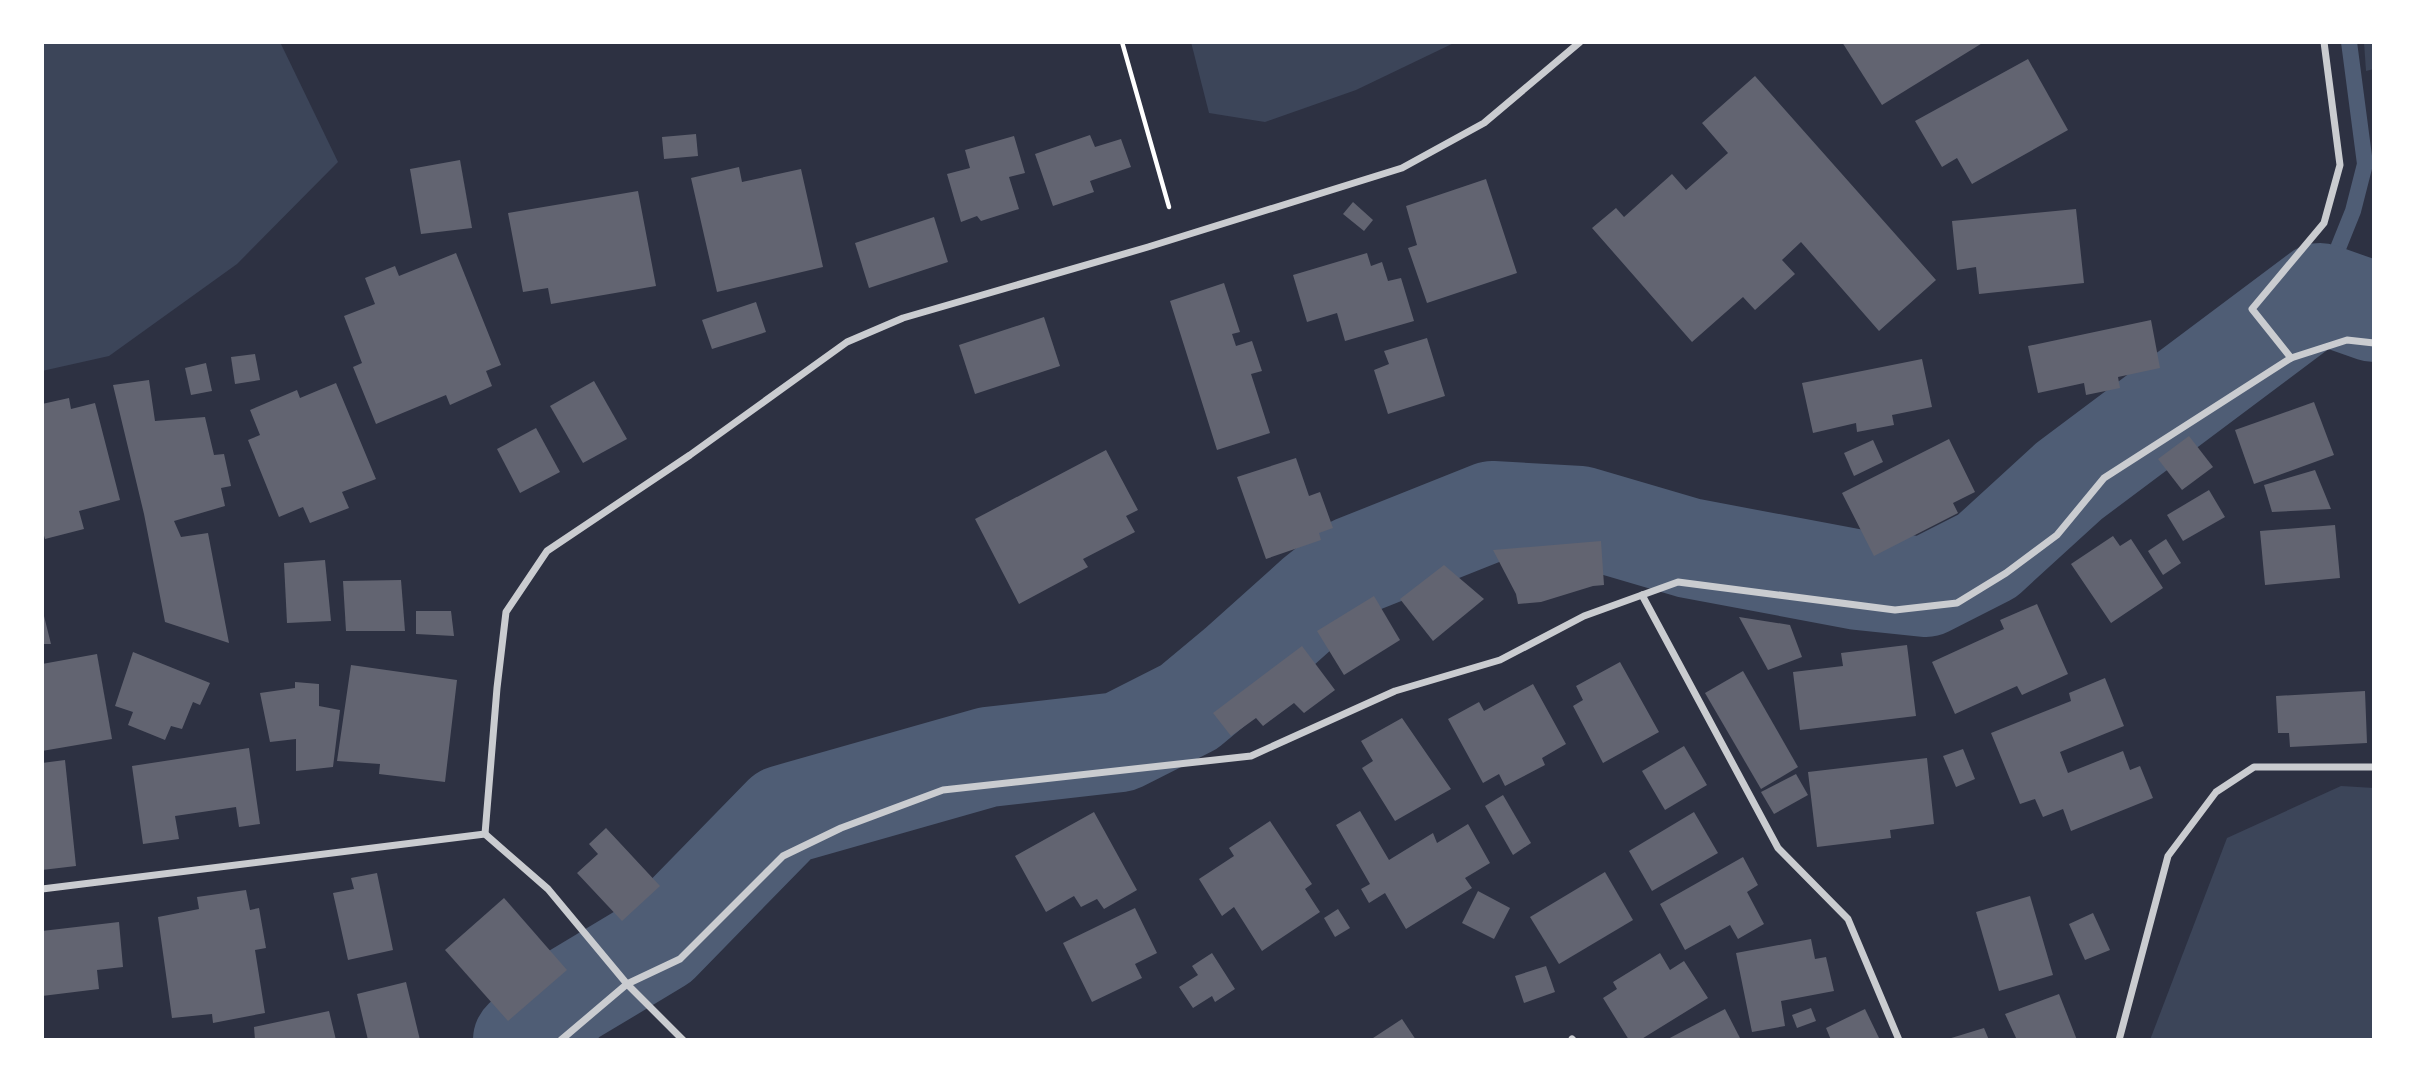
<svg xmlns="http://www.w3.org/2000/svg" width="2416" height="1082" viewBox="0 0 2416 1082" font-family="Montserrat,sans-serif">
<rect width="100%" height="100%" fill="#2d3142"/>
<!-- green -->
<g fill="#3c4559">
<path d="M42,42H280L338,162L237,264L109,356L42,371Z"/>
<path d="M1191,42H1456L1356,90L1265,122L1209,113Z"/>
<path d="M2364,42H2374V69L2366,71Z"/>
<path d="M2341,786L2374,788V1040H2150L2227,838Z"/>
</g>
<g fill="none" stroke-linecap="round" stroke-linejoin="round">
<!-- stream -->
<path stroke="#4f5d75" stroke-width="16" d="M2320,293L2353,211L2365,164L2349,42"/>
<!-- river -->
<path stroke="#4f5d75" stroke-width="100" d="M523,1040L569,997L659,943L784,815L988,757L1120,742L1189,707L1237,667L1315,597L1354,566L1492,511L1580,516L1689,548L1859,580L1926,587L1987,556L2069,481L2320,293L2374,312"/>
</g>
<!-- building -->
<g fill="#626471">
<path d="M1842,42H1984L1882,105Z"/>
<path d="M2028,59L2068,130L1972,184L1957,158L1942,167L1915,121Z"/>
<path d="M1755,76L1936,280L1879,331L1801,242L1782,260L1795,274L1755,310L1743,297L1692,342L1592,228L1616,208L1624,217L1672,174L1686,190L1728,153L1702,123Z"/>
<path d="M696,134L698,156L664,159L662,137Z"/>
<path d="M1090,135L1095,147L1121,139L1131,167L1090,181L1094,192L1053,206L1035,154Z"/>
<path d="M1014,136L1025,173L1009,177L1019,209L981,221L977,216L961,222L947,174L970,168L965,150Z"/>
<path d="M460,160L472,228L421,234L410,169Z"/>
<path d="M739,167L742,182L801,169L823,267L717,292L691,178Z"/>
<path d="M1486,179L1517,273L1427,303L1408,248L1417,245L1406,206Z"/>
<path d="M638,191L656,286L551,304L548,288L523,292L508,213Z"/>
<path d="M1353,202L1373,220L1364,231L1343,214Z"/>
<path d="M2076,209L2084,283L1979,294L1976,267L1957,270L1952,221Z"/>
<path d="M934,217L948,262L869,288L855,243Z"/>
<path d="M456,253L501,365L486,371L492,386L450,405L446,395L376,424L353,367L362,363L344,316L375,304L365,278L395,266L399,276Z"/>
<path d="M1367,253L1371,266L1382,262L1388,281L1401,278L1414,321L1345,341L1337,313L1307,322L1293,275Z"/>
<path d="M1224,283L1240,332L1232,334L1236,346L1252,341L1262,371L1251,374L1270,433L1217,450L1170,301Z"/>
<path d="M756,302L766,332L712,349L702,320Z"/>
<path d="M1044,317L1060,366L975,394L959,345Z"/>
<path d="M2151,320L2160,368L2118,377L2120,388L2086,395L2084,383L2038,393L2028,346Z"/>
<path d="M1427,338L1445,396L1388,414L1374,370L1389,364L1384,351Z"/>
<path d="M255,354L260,380L235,384L231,357Z"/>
<path d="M1922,359L1932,407L1892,415L1894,425L1857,432L1856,423L1813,433L1802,383Z"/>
<path d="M206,363L212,391L191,395L185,368Z"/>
<path d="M149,380L155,421L205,417L214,455L224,454L231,486L221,488L225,506L174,521L181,537L208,533L229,643L165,622L144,514L113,385Z"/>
<path d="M594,381L627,439L583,463L550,406Z"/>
<path d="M336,383L376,479L342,492L349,508L310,523L303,507L279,517L248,440L260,435L250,410L297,390L300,398Z"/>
<path d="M69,398L71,409L95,403L120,500L79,511L84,529L45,539L42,529V404Z"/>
<path d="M2314,402L2334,455L2254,484L2235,430Z"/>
<path d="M536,428L560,472L520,493L497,449Z"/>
<path d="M2189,436L2213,467L2182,490L2158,459Z"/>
<path d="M1949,439L1975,492L1953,503L1958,513L1874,556L1842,493Z"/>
<path d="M1873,440L1883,462L1854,476L1844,453Z"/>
<path d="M1106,450L1138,510L1126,516L1135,532L1083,559L1088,567L1019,604L975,519Z"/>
<path d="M1296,458L1309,496L1320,492L1333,528L1319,533L1321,540L1266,559L1237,477Z"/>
<path d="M2315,470L2331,509L2272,512L2264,485Z"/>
<path d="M2209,490L2225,517L2183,541L2167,515Z"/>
<path d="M2335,525L2340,578L2265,585L2260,531Z"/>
<path d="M2113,536L2120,546L2131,539L2163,588L2111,623L2071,564Z"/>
<path d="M2166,539L2181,563L2163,575L2148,551Z"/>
<path d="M1601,541L1604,585L1593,586L1541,602L1518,604L1516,594L1493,550Z"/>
<path d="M325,560L331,621L287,623L284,563Z"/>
<path d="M1444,565L1484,599L1433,641L1400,599Z"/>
<path d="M401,580L405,631H346L343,581Z"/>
<path d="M1374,596L1400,640L1344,675L1317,631Z"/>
<path d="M2037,604L2068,674L2022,695L2017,686L1955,714L1932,662L2004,629L2000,620Z"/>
<path d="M416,611H451L454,636L416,634Z"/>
<path d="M42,612H43L51,644H42Z"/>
<path d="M1739,617L1790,625L1802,657L1768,670Z"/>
<path d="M1907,645L1916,716L1800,730L1793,672L1843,666L1841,653Z"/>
<path d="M1302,646L1335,690L1304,713L1294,703L1263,726L1256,718L1231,736L1213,713Z"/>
<path d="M133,652L210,683L200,705L193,702L182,729L171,726L165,740L128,725L133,712L115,706Z"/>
<path d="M97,654L112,739L42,751V664Z"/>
<path d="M1620,662L1659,732L1603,763L1573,706L1583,700L1576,686Z"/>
<path d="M351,665L457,680L445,782L379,774L380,764L337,761Z"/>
<path d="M1743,671L1798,767L1761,789L1705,693Z"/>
<path d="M2105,678L2124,726L2060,752L2068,773L2123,751L2130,770L2140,766L2153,798L2071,831L2063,809L2043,817L2035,799L2020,804L1991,733L2071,701L2069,693Z"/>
<path d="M295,682L319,684V706L340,710L333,767L296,771V739L270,742L260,693L295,688Z"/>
<path d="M1533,684L1566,744L1542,758L1545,765L1505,786L1499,774L1483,783L1448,719L1479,702L1484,711Z"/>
<path d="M2365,691L2367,743L2290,747L2289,733H2278L2276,696Z"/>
<path d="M1402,718L1451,789L1395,821L1362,768L1373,761L1361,741Z"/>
<path d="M1684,746L1707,785L1665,810L1642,771Z"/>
<path d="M249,748L260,824L239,827L236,807L175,816L179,839L143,844L132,766Z"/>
<path d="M1963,749L1975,779L1956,787L1943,756Z"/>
<path d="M1927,758L1934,824L1890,830L1891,838L1817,847L1808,772Z"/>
<path d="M65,760L76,866L42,870V763Z"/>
<path d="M1796,774L1808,795L1774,814L1761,792Z"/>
<path d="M1503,795L1531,843L1513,855L1485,806Z"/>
<path d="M1360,811L1389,860L1433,833L1437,843L1468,824L1490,863L1465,878L1472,888L1406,929L1385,893L1369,903L1361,889L1370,884L1336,825Z"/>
<path d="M1094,812L1137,890L1104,909L1097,899L1081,907L1074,896L1046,912L1015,856Z"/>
<path d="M1694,812L1718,853L1652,891L1629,851Z"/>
<path d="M1270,821L1312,884L1305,889L1320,912L1262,951L1234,907L1222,916L1199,879L1234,856L1229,848Z"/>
<path d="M606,828L660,886L622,921L577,873L598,854L589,844Z"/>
<path d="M1743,857L1758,885L1747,892L1764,924L1738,939L1730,925L1685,950L1660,904Z"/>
<path d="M1605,872L1633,920L1559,964L1530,917Z"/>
<path d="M377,873L393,950L348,960L333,893L354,889L351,878Z"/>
<path d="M246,890L250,910L259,908L266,948L255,950L265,1013L213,1023L212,1014L172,1018L158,917L199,909L197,897Z"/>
<path d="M1478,891L1510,908L1494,939L1462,923Z"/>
<path d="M2030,896L2053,975L1999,991L1976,912Z"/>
<path d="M504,898L567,970L508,1021L445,950Z"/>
<path d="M1135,908L1157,953L1135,964L1142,978L1092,1002L1063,943Z"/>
<path d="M1338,909L1350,928L1335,937L1324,918Z"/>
<path d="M2093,913L2110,950L2085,960L2069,924Z"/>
<path d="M119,922L123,967L97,970L99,989L42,996V931Z"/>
<path d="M1811,939L1815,959L1826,957L1834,991L1781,1001L1785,1026L1752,1032L1736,953Z"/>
<path d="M1212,953L1235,989L1215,1002L1212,996L1193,1008L1179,987L1198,975L1192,966Z"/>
<path d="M1660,953L1670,970L1684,961L1708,998L1640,1040H1629L1603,998L1617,989L1613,982Z"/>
<path d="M1546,966L1555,992L1524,1003L1515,976Z"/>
<path d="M406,982L420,1040H368L357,994Z"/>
<path d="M2059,994L2077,1040H2017L2005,1014Z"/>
<path d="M1811,1008L1816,1021L1797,1028L1792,1015Z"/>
<path d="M1725,1009L1741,1040H1666Z"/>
<path d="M1865,1009L1880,1040H1831L1826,1028Z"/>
<path d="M329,1011L336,1040H255L254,1027Z"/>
<path d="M1402,1019L1416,1040H1370Z"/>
<path d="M1984,1028L1989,1040H1948V1039Z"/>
</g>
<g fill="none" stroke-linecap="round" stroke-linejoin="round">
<!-- path -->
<path stroke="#fff" stroke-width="4.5" d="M1122,42L1169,207"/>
<!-- minor -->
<g stroke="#caccd0" stroke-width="7">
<path d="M2291,358L2252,309L2324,223L2340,165L2324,42"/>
<path d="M1642,595L1778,848L1848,919L1899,1040"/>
<path d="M485,834L497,688L506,612L547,551L690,455L847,342L903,318L1148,247L1402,168L1484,123L1580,42"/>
<path d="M42,889L485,834L548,889L627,984L683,1040"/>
<path d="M1572,1039L1573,1040"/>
<path d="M561,1040L627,984L680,959L783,856L841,828L943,790L1251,756L1395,691L1500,660L1584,616L1678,582L1895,610L1957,603L2006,573L2057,535L2104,478L2291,358L2347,340L2374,343"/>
<path d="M2119,1040L2168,856L2216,792L2254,767H2374"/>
</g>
</g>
<!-- border -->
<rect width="2416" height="1082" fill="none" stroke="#ffffff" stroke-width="88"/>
</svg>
